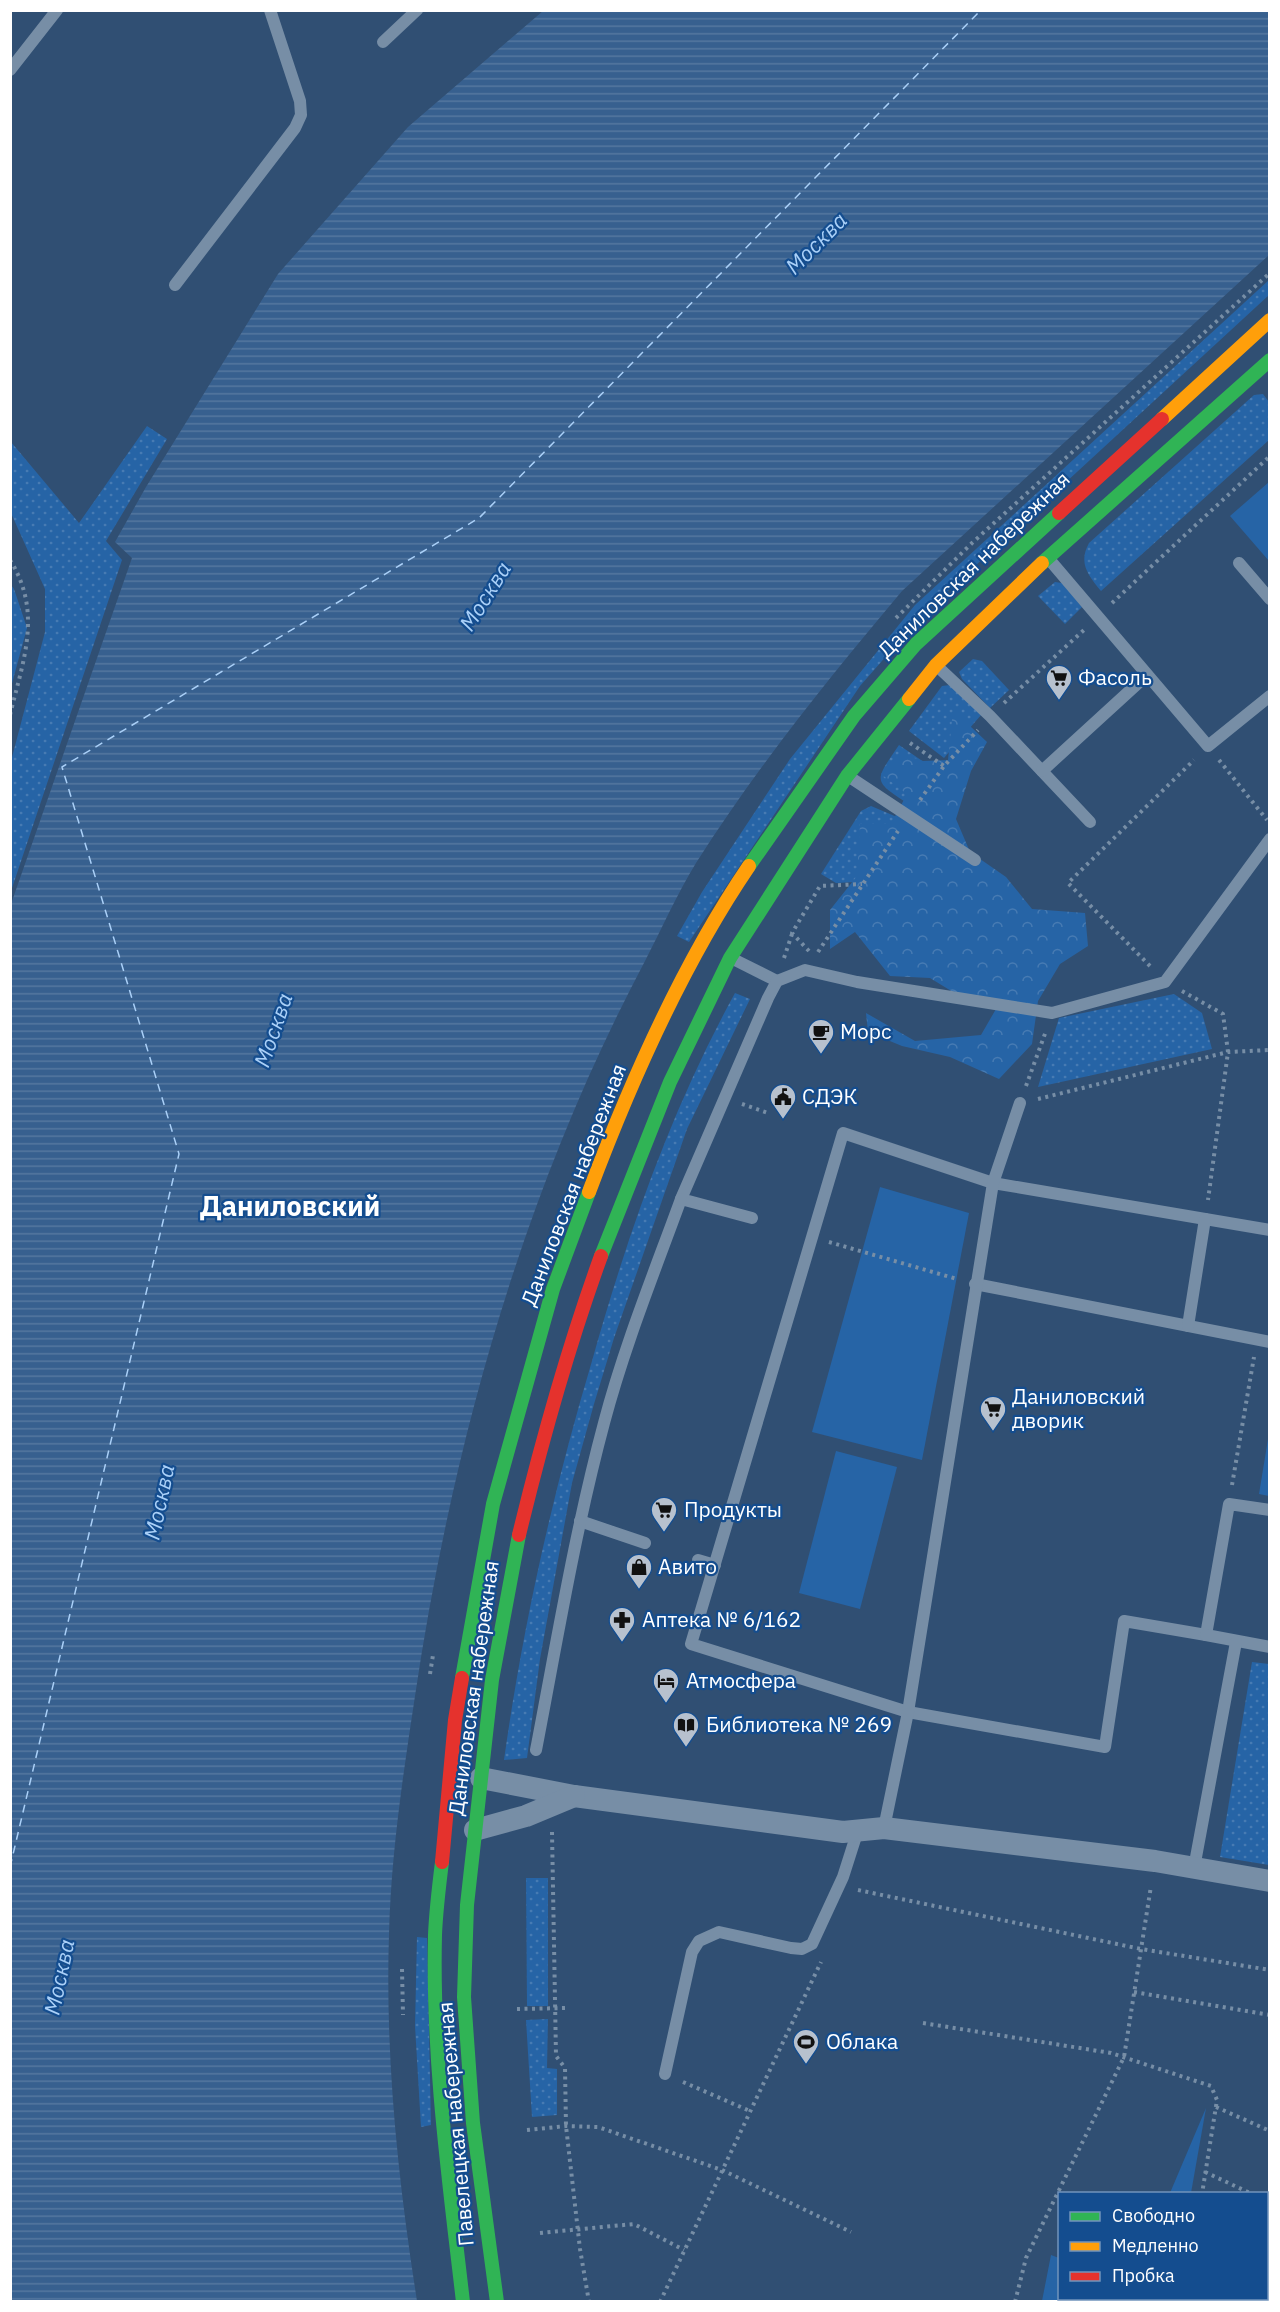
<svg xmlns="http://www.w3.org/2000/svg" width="1280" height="2312" viewBox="0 0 1280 2312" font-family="'IBM Plex Sans',sans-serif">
<defs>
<pattern id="grass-dots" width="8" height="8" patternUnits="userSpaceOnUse" patternTransform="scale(1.5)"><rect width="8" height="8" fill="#2664a6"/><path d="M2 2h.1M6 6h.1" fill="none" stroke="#477bb3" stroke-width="1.8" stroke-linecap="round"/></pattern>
<pattern id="forest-crowns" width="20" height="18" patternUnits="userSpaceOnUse" patternTransform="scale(1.5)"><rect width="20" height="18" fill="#2664a6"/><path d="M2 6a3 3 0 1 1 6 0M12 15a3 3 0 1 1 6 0" fill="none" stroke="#477bb3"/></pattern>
<pattern id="water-rules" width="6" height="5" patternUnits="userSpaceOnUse" patternTransform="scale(1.5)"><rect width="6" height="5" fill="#37608f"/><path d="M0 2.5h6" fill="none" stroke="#5578a0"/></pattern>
</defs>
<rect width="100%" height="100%" fill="#304f73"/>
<!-- grass -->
<g fill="url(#grass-dots)">
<path d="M1269,280V295L924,613L860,686L689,942L677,936L702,892L790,759L915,605Z"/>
<path d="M1263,394L1269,402V440L1101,591C1088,575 1078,563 1089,543L1254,395Z"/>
<path d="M147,426L167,439L106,541L122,560L11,891V761L45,632V589L11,513V442L79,523Z"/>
<path d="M1055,582L1062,583L1082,607L1065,624L1038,596Z"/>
<path d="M11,585L14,589L27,628L11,687Z"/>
<path d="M973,659L982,661L1009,690L990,708L962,679L959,672Z"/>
<path d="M950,685L981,715L944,758L909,731L942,686Z"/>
<path d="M899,745L934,769L909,804C871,780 875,781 899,745Z"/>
<path d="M871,806L897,817L855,882L836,883L821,874L861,811Z"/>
<path d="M735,993L750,999L687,1129L614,1338L594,1404L572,1483L540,1659L527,1758L504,1760C523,1624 553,1492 592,1361C628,1233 671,1110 735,993Z"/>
<path d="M1174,994L1202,1013L1212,1049L1038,1087L1059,1018Z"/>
<path d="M1252,1662L1269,1664V1865L1220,1857Z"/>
<path d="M526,1878H548V2006H527Z"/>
<path d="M417,1937L427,1938L431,2125L421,2127L415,2026Z"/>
<path d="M548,2019L547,2068L557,2069V2115L532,2117L526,2020Z"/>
</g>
<!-- forest -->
<path fill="url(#forest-crowns)" d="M953,710L987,742L971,771L956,819L970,852L1006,877L1032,909L1085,913L1088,946L1060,964L1038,1001L1032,1044L999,1079L950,1057L902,1046L868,1032L866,1013L915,1041L981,1035L996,1009L966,1000L930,978L890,976L855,932L830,949V910L857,876L860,824H891L907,794L881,774L900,753L923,761L948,760Z"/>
<!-- park -->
<g fill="#2664a6">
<path d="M1269,482V561L1230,516Z"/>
<path d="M880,1187L969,1213L922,1460L812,1432Z"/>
<path d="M1269,1433V1496L1259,1494Z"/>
<path d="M836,1451L897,1467L860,1609L799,1593Z"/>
<path d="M1206,2108L1191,2193H1170Z"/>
<path d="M1051,2255L1059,2258L1060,2298L1173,2299L1172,2301H1042Z"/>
</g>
<!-- water -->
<g fill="url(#water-rules)">
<path d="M543,11H1269V255L902,591C829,678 757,767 696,863C677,894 662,928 645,961C524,1189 453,1441 415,1696C403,1775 391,1854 389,1934C385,2057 398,2180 417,2301H11V904L132,558L115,542L146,487L278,274L408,127Z"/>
<path d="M1267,2292L1269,2294V2301H1227L1221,2299L1266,2298Z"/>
</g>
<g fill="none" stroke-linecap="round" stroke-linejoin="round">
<!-- ferry -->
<path stroke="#aad0f8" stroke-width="1.5" stroke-dasharray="8 6" stroke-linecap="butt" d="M10,1867L179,1154L62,767L479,518L981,10"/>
<!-- path -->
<g stroke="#778ea6" stroke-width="4" stroke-dasharray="3 4.5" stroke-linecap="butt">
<path d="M10,560C43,612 23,661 10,715"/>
<path d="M1112,603L1270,456"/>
<path d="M896,618L972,543L1270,273"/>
<path d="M1004,703L1085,629"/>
<path d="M910,743L944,766"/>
<path d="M1219,760L1267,820"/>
<path d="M920,800L944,766L978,730"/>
<path d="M809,951L792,933L820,886L862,884"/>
<path d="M818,952L898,831"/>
<path d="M784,958L792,934"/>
<path d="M1150,966L1068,883L1194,760"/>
<path d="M1182,991L1223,1014L1228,1052L1208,1200"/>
<path d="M1026,1086L1046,1031"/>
<path d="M1038,1099L1228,1052L1270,1050"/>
<path d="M742,1104L768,1113"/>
<path d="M829,1242L957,1279"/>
<path d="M1232,1485L1254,1357"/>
<path d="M430,1674L433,1655"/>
<path d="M552,1832L556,2056L565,2068L566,2126L580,2249L589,2302"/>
<path d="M858,1890L1141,1949L1270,1970"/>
<path d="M402,1969L403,2015"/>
<path d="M1134,1992L1270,2015"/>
<path d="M517,2009L568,2008"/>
<path d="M923,2023L1111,2053L1211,2086L1217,2100L1202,2194"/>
<path d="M683,2082L750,2111"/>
<path d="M1216,2107L1270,2131"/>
<path d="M527,2130L566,2126L598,2127L722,2170L851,2232"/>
<path d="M1205,2172L1252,2194"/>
<path d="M1266,2200L1270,2202"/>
<path d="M540,2233L634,2224L684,2250"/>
<path d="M1266,2285L1270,2286"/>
<path d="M1205,2298L1212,2302"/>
<path d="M660,2302L821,1962"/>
<path d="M1015,2302L1026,2258L1124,2057L1151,1886"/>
<path d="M1184,2302L1185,2298"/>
</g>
<!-- lane -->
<g stroke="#778ea6" stroke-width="12">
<path d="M383,42L417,10"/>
<path d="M10,70L57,10"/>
<path d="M175,285L295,128L301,115L300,101L270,10"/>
<path d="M1048,558L1208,746L1270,696"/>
<path d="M1239,563L1270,599"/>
<path d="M938,667L990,716L1090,822"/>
<path d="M1042,771L1147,675"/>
<path d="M848,776L975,860"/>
<path d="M731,958L777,981"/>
<path d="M752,1218L681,1199L768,998L777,981L805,970L857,982L1052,1013L1165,982L1270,839"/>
<path d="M1270,1230L993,1183L843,1133L691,1644L908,1712L1105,1747L1124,1621L1206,1635L1229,1504L1270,1510"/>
<path d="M975,1284L1270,1342"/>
<path d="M1188,1326L1205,1219"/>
<path d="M580,1521L645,1543"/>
<path d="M698,1560L715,1565"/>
<path d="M1206,1635L1270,1647"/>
<path d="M536,1750C557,1641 575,1531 604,1423C624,1347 654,1273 681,1199"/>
<path d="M884,1828L908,1712L993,1183L1020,1103"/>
<path d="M1194,1868L1236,1642"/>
<path d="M665,2074L692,1952L699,1941L719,1932L791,1948L802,1949L812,1944L843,1877L858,1830"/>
</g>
<!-- street -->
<g stroke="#778ea6" stroke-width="22">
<path d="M481,1778L574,1796L843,1832L884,1828L1155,1861L1270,1881"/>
<path d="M475,1830L526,1816L574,1796"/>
</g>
<!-- fast -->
<g stroke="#30b455" stroke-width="14">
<path d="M1042,563L1270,360"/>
<path d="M749,866L854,716L916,644L1059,513"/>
<path d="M601,1256L670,1082L730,958L847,776L909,699"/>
<path d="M462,1678L493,1504L553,1289L589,1192"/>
<path d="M442,1862C439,1886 436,1910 435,1935C432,2058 449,2180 463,2302"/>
<path d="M497,2302L473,2123L464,1997L467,1905L492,1680L519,1535"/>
</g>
<!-- slow -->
<g stroke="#ff9f0a" stroke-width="14">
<path d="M1162,419L1270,320"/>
<path d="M909,699L936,665L1042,563"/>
<path d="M589,1192C630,1083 683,963 749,866"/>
</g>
<!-- jam -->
<g stroke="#e5322d" stroke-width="14">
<path d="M1059,513L1162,419"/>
<path d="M519,1535C542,1440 568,1347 601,1256"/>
<path d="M442,1862L455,1720L462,1678"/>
</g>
</g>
<!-- icons -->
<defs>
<g id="supermarket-pin" transform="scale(1.35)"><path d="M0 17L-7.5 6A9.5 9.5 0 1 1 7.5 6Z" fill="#b7c1ce" stroke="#144d8f"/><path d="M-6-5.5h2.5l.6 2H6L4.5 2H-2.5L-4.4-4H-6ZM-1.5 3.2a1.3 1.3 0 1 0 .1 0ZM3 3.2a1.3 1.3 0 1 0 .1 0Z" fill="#111"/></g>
<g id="cafe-pin" transform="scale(1.35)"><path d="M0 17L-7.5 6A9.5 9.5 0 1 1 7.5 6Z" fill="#b7c1ce" stroke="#144d8f"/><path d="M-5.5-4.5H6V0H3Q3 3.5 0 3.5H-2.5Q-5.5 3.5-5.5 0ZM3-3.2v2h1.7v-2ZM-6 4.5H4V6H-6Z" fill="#111"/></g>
<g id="civic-pin" transform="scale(1.35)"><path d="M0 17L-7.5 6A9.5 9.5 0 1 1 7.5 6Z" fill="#b7c1ce" stroke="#144d8f"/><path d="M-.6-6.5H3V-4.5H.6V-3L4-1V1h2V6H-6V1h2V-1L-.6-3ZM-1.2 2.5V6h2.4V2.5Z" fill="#111"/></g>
<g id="shop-pin" transform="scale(1.35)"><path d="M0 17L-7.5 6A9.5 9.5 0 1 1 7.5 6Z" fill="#b7c1ce" stroke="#144d8f"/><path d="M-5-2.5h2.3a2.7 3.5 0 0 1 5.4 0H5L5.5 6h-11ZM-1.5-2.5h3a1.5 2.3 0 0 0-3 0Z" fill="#111"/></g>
<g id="pharmacy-pin" transform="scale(1.35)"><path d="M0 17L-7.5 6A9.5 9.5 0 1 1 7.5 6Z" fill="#b7c1ce" stroke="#144d8f"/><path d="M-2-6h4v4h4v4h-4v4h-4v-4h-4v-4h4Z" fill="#111"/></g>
<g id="hotel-pin" transform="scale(1.35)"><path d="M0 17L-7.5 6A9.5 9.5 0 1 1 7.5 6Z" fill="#b7c1ce" stroke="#144d8f"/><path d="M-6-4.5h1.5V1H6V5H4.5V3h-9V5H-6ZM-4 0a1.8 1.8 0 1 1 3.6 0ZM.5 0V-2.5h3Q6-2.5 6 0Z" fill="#111"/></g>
<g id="library-pin" transform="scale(1.35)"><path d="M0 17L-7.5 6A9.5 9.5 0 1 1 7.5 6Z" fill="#b7c1ce" stroke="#144d8f"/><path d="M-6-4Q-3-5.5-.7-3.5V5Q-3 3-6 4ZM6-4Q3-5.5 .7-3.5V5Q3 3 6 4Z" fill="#111"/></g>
<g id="stadium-pin" transform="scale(1.35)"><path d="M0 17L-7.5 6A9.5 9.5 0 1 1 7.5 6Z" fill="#b7c1ce" stroke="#144d8f"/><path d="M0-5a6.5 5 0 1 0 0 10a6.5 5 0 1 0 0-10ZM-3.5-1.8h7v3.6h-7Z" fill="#111"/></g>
</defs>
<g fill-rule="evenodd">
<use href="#supermarket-pin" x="1059" y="678"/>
<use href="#cafe-pin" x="821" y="1032"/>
<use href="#civic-pin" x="783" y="1097"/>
<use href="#supermarket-pin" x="993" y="1409"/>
<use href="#supermarket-pin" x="664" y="1510"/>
<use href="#shop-pin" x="639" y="1567"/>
<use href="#pharmacy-pin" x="622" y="1620"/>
<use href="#hotel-pin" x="666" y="1681"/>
<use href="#library-pin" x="686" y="1725"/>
<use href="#stadium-pin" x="806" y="2042"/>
</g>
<g text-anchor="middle" stroke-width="4.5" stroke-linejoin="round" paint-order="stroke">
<!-- street labels -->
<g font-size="21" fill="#fff" stroke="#144d8f">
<text transform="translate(974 565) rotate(-44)" y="7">Даниловская набережная</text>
<text transform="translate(574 1185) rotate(-69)" y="7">Даниловская набережная</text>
<text transform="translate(474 1688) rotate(-82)" y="7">Даниловская набережная</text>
<text transform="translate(456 2124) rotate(-95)" y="7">Павелецкая набережная</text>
</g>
<!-- poi labels -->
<g font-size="21" fill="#fff" stroke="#144d8f" text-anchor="start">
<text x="1078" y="685">Фасоль</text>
<text x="840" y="1039">Морс</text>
<text x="802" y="1104">СДЭК</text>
<text x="1012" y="1404">Даниловский<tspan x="1012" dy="24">дворик</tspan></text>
<text x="684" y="1517">Продукты</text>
<text x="658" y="1574">Авито</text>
<text x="642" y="1627">Аптека № 6/162</text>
<text x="686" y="1688">Атмосфера</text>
<text x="706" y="1732">Библиотека № 269</text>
<text x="826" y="2049">Облака</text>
</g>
<!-- water labels -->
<g font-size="22" font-style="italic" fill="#aad0f8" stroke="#144d8f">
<text transform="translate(816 243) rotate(-45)" y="8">Москва</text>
<text transform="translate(485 596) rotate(-58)" y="8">Москва</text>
<text transform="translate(273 1030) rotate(-71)" y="8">Москва</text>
<text transform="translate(159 1502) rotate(-78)" y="8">Москва</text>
<text transform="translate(59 1977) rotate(-78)" y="8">Москва</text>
</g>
<!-- district labels -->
<g font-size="27" font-weight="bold" fill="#fff" stroke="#144d8f">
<text x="290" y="1216">Даниловский</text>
</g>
</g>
<!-- border -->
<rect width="1280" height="2312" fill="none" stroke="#ffffff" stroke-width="24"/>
<!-- legend -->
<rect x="1058" y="2192" width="210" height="108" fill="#144d8f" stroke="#7294bc" stroke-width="1.5"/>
<rect x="1070" y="2212" width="30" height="9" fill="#30b455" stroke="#7294bc" stroke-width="1.5"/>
<text x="1112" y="2222" font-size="18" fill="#ffffff">Свободно</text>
<rect x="1070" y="2242" width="30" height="9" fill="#ff9f0a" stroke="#7294bc" stroke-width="1.5"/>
<text x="1112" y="2252" font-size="18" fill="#ffffff">Медленно</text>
<rect x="1070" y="2272" width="30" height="9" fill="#e5322d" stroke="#7294bc" stroke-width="1.5"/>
<text x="1112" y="2282" font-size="18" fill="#ffffff">Пробка</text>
</svg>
